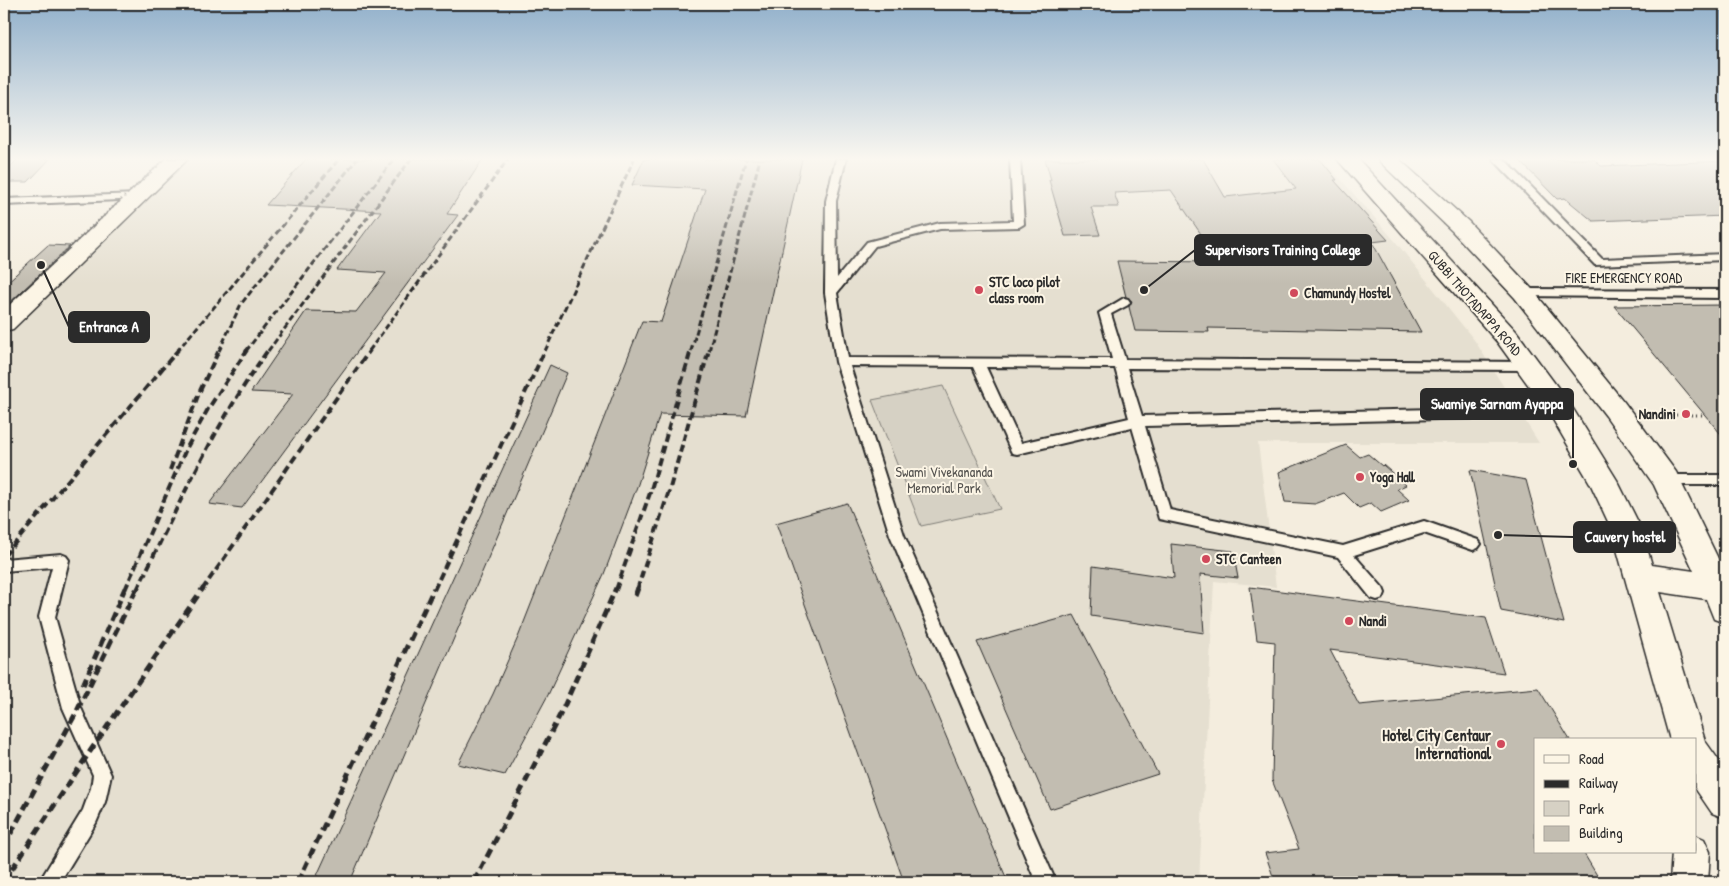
<svg xmlns="http://www.w3.org/2000/svg" width="1729" height="886" viewBox="0 0 1729 886" font-family="'Patrick Hand',sans-serif">
<rect width="100%" height="100%" fill="#f4edde"/>
<filter id="ink" filterUnits="userSpaceOnUse"><feTurbulence type="fractalNoise" baseFrequency=".02" numOctaves="2"/><feDisplacementMap in="SourceGraphic" scale="10" xChannelSelector="R" yChannelSelector="G"/><feConvolveMatrix kernelMatrix="1 2 1 2 8 2 1 2 1" color-interpolation-filters="sRGB"/></filter>
<g filter="url(#ink)">
<!-- built -->
<path fill="#e5dfd0" d="M187,159H1323L1395,241L1475,341L1539,443H1258L1276,587L1214,581L1199,882H4V335Z"/>
<!-- green -->
<path fill="#d6d1c4" stroke="#807e78" d="M943,386L1000,509L921,526L872,400Z"/>
<!-- building -->
<g fill="#c2bdb1" stroke="#2b2b2b">
<path d="M18,159H50L28,182H4V173Z"/>
<path d="M306,159H483L447,214L458,215L242,508L209,504L293,394L251,392L306,311L356,312L386,273L337,270L381,211L266,205Z"/>
<path d="M644,159H802L746,416L660,414L638,484L604,574L548,695L505,775L458,764L493,694L519,635L642,321L661,322L705,189L632,185Z"/>
<path d="M1045,159H1203L1225,197L1296,189L1273,159H1320L1337,180H1334L1388,240L1372,242L1421,332L1208,328L1209,332L1135,331L1129,307L1132,301L1126,297L1117,261L1220,262L1171,190L1114,193L1119,207H1091L1100,235L1065,236L1049,180H1051Z"/>
<path d="M1518,159H1594L1601,166L1725,161V216L1593,221L1565,198L1557,199Z"/>
<path d="M48,245L70,246L4,308V285Z"/>
<path d="M1725,305V439L1614,306Z"/>
<path d="M550,365L567,373L350,882H314Z"/>
<path d="M1346,445L1360,457L1368,454L1382,466L1383,465L1406,485L1397,489L1409,500L1381,512L1371,503L1359,508L1344,493L1315,504L1285,502L1279,472Z"/>
<path d="M1470,470L1526,480L1564,623L1501,611Z"/>
<path d="M847,503L894,614L1008,882H904L776,523Z"/>
<path d="M1171,544L1233,551L1238,578L1200,574L1204,633L1091,616L1093,566L1174,578Z"/>
<path d="M1250,587L1486,618L1504,673L1330,650L1359,705L1538,688L1570,740H1535V852H1583L1601,882H1275L1265,853L1299,849L1272,780L1275,642L1257,640Z"/>
<path d="M1074,615L1158,774L1050,809L977,642Z"/>
</g>
<g fill="none" stroke-linecap="round" stroke-linejoin="round">
<!-- lane casing -->
<g stroke="#2b2b2b" stroke-width="4">
<g id="lane">
<path d="M4,159H13L4,166Z"/>
<path d="M836,159H846L836,201L837,278L867,242L940,223L1013,221L1010,159H1020L1024,224L1019,227L940,229L875,246L837,293L848,358L1112,359L1099,313L1124,298L1128,299L1130,302L1128,305L1111,314L1125,359L1528,362L1534,366L1528,370L1127,368L1142,416L1561,406L1566,408L1568,411L1566,414L1561,416L1145,426L1170,510L1343,546L1424,521L1478,540L1481,544L1478,548L1473,550L1424,533L1354,555L1383,588L1385,593L1383,598L1377,600L1371,598L1338,557L1159,519L1132,427L1017,454L1012,453L1010,449L973,367L850,366L904,535L1056,882H1036L890,535L836,362L825,293L826,201ZM986,367L1115,368L1129,418L1021,443Z"/>
<path d="M1493,159H1504L1602,259L1725,254V260L1595,265Z"/>
<path d="M138,194L143,197L142,199L4,205V199Z"/>
<path d="M1523,289L1725,290V298L1519,296L1517,293L1519,290Z"/>
<path d="M1666,475H1725V485H1666L1661,484L1659,480L1661,476Z"/>
<path d="M61,554L66,556L69,560L55,617L81,708L111,775L105,802L96,823L60,882H39L83,810L91,788L93,775L63,708L39,617L52,567L4,571V559Z"/>
</g>
</g>
<!-- street casing -->
<g stroke="#2b2b2b" stroke-width="3">
<path id="street" d="M166,159H188L13,329L4,331V310Z"/>
</g>
<!-- primary casing -->
<g stroke="#2b2b2b" stroke-width="3">
<g id="primary">
<path d="M1337,159H1358L1516,331L1570,404L1617,480L1641,528L1652,565L1694,571L1654,485L1606,416L1515,298L1452,231L1377,159H1399L1468,221L1531,288L1624,402L1676,472L1725,573V623L1714,619L1706,599L1660,592L1705,741L1725,769V818L1712,813L1695,788V740H1670L1611,528L1590,483L1552,418L1498,343Z"/>
<path d="M1695,835L1704,839L1710,852L1708,882H1670L1672,852H1695Z"/>
</g>
</g>
<!-- path -->
<path stroke="#2b2b2b" stroke-width="3" stroke-dasharray="1 4" stroke-linecap="butt" d="M1661,415H1705"/>
<!-- lane -->
<use href="#lane" fill="#fcf5e5" fill-rule="evenodd"/>
<!-- street -->
<use href="#street" fill="#fcf5e5" fill-rule="evenodd"/>
<!-- primary -->
<use href="#primary" fill="#fcf5e5" fill-rule="evenodd"/>
<!-- rail-far2 -->
<g stroke="#2b2b2b" stroke-width="3" stroke-dasharray="6 3" stroke-linecap="butt">
<path d="M177,351L339,159"/>
<path d="M219,351L241,304L357,159"/>
<path d="M246,351L394,159"/>
<path d="M268,351L411,159"/>
<path d="M369,351L508,159"/>
<path d="M545,351L634,159"/>
<path d="M691,351L746,159"/>
<path d="M709,351L760,159"/>
</g>
<!-- rail-far1 -->
<g stroke="#2b2b2b" stroke-width="4" stroke-dasharray="8 4" stroke-linecap="butt">
<path d="M170,470L199,393L219,350"/>
<path d="M4,556L178,350"/>
<path d="M125,590L186,449L208,409L247,350"/>
<path d="M137,590C178,506 214,426 268,350"/>
<path d="M202,590L370,350"/>
<path d="M434,590L545,350"/>
<path d="M616,590L650,493L691,350"/>
<path d="M637,590L670,488L709,350"/>
</g>
<!-- rail -->
<g stroke="#2b2b2b" stroke-width="5" stroke-dasharray="9 5" stroke-linecap="butt">
<path d="M635,596L638,588"/>
<path d="M83,685L125,588"/>
<path d="M4,846L76,713L137,588"/>
<path d="M4,881L91,750L203,588"/>
<path d="M298,882L434,588"/>
<path d="M474,882L562,711L616,588"/>
</g>
<!-- path-bridge -->
<path stroke="#2b2b2b" stroke-width="2.5" stroke-dasharray="1 3" stroke-linecap="butt" d="M33,281L165,159"/>
</g>
</g>
<!-- sky -->
<linearGradient id="sky" x2="0" y2="1"><stop stop-color="#91b0cb"/><stop offset="0.56" stop-color="#faf7f0"/><stop offset="1" stop-color="#faf7f0" stop-opacity="0"/></linearGradient>
<rect width="1729" height="284" fill="url(#sky)"/>
<!-- markers -->
<g fill="#d1495b" stroke="#fcf5e5" stroke-width="2">
<circle cx="979" cy="290" r="5"/>
<circle cx="1294" cy="293" r="5"/>
<circle cx="1686" cy="414" r="5"/>
<circle cx="1360" cy="477" r="5"/>
<circle cx="1206" cy="559" r="5"/>
<circle cx="1349" cy="621" r="5"/>
<circle cx="1501" cy="744" r="5"/>
</g>
<g text-anchor="middle" stroke-width="4" stroke-linejoin="round" paint-order="stroke">
<!-- street labels -->
<g font-size="14" fill="#2b2b2b" stroke="#fcf5e5">
<text x="1624" y="283">FIRE EMERGENCY ROAD</text>
<text transform="translate(1475 303) rotate(49)" y="5">GUBBI THOTADAPPA ROAD</text>
</g>
<!-- poi labels -->
<g font-size="14" font-weight="bold" fill="#2b2b2b" stroke="#fcf5e5" text-anchor="start">
<text x="989" y="287">STC loco pilot<tspan x="989" dy="16">class room</tspan></text>
<text x="1304" y="298">Chamundy Hostel</text>
<text x="1676" y="419" text-anchor="end">Nandini</text>
<text x="1370" y="482">Yoga Hall</text>
<text x="1216" y="564">STC Canteen</text>
<text x="1359" y="626">Nandi</text>
</g>
<!-- park labels -->
<g font-size="14" fill="#565451" stroke="#fcf5e5">
<text x="944" y="477">Swami Vivekananda<tspan x="944" dy="16">Memorial Park</tspan></text>
</g>
<!-- near-poi labels -->
<g font-size="16" font-weight="bold" fill="#2b2b2b" stroke="#fcf5e5" text-anchor="end">
<text x="1491" y="741">Hotel City Centaur<tspan x="1491" dy="18">International</tspan></text>
</g>
</g>
<!-- callouts -->
<path fill="none" stroke="#2b2b2b" stroke-width="2" d="M1144 290L1195 250M41 265L69 327M1573 464L1573 404M1498 535L1574 537"/>
<g fill="#2b2b2b" stroke="#fcf5e5" stroke-width="2">
<circle cx="1144" cy="290" r="5"/>
<circle cx="41" cy="265" r="5"/>
<circle cx="1573" cy="464" r="5"/>
<circle cx="1498" cy="535" r="5"/>
</g>
<g fill="#2b2b2b" stroke="#2b2b2b" stroke-width="2">
<rect x="1195" y="235" width="176" height="30" rx="5"/>
<rect x="69" y="312" width="80" height="30" rx="5"/>
<rect x="1421" y="389" width="152" height="30" rx="5"/>
<rect x="1574" y="522" width="101" height="30" rx="5"/>
</g>
<g font-size="15" text-anchor="middle" font-weight="bold" fill="#fff">
<text x="1283" y="255">Supervisors Training College</text>
<text x="109" y="332">Entrance A</text>
<text x="1497" y="409">Swamiye Sarnam Ayappa</text>
<text x="1625" y="542">Cauvery hostel</text>
</g>
<!-- margin -->
<rect width="1729" height="886" fill="none" stroke="#fcf5e5" stroke-width="20"/>
<rect x="10" y="10" width="1709" height="866" fill="none" stroke="#2b2b2b" stroke-width="2" filter="url(#ink)"/>
<!-- legend -->
<rect x="1534" y="738" width="162" height="115" fill="#fcf5e5" stroke="#a8a49b"/>
<rect x="1544" y="755" width="25" height="8" fill="#fcf5e5" stroke="#a8a49b"/>
<text x="1579" y="764" font-size="15" fill="#2b2b2b">Road</text>
<rect x="1544" y="780" width="25" height="8" fill="#2b2b2b" stroke="#a8a49b"/>
<text x="1579" y="788" font-size="15" fill="#2b2b2b">Railway</text>
<rect x="1544" y="801" width="25" height="15" fill="#d6d1c4" stroke="#a8a49b"/>
<text x="1579" y="814" font-size="15" fill="#2b2b2b">Park</text>
<rect x="1544" y="826" width="25" height="15" fill="#c2bdb1" stroke="#a8a49b"/>
<text x="1579" y="838" font-size="15" fill="#2b2b2b">Building</text>
</svg>
